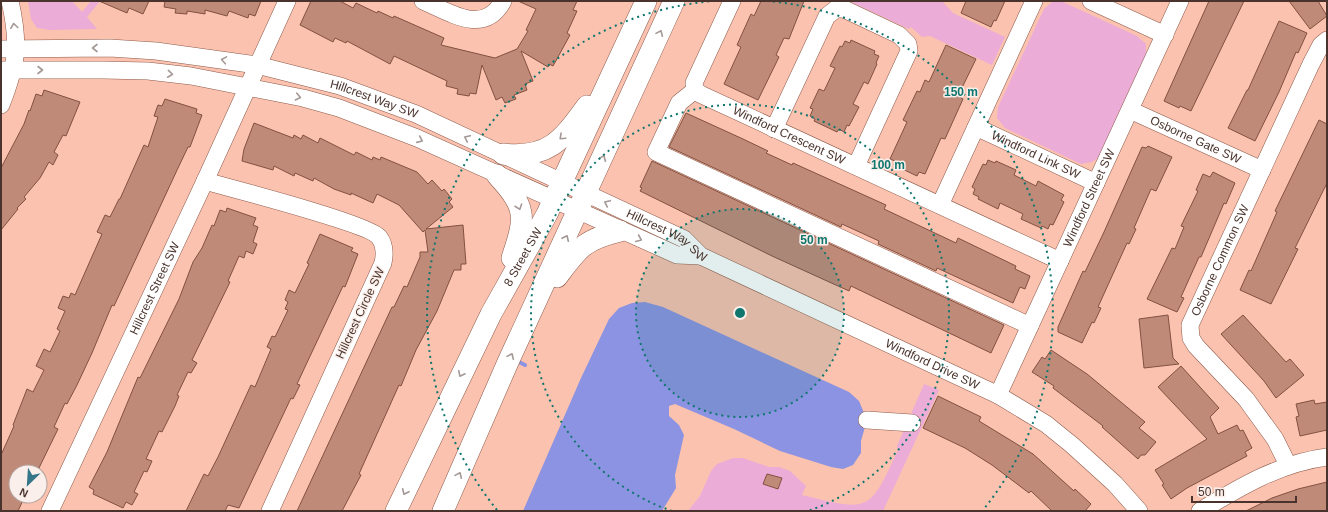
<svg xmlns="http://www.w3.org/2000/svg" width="1328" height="512" viewBox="0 0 1328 512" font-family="Helvetica,sans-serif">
<rect width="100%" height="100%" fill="#fbc2af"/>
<!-- green -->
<g fill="#ebacd7">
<path d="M28,1H72L82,12L91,1H100L87,17L97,29L50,30L37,28L31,19Z"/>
<path d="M849,1H942L953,13L1005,37L992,65L930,36L922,37L911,27L909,29Z"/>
<path d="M1052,2H1063L1137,36L1146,44V57L1099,157L1092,162L1081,164L1005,128L997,118L998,107L1044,9Z"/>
<path d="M924,384L939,390L883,511H688L700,496L711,471L717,464L733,458H743L769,467H779L790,471L806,486L802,495C871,512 869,512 898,450L897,446Z"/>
</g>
<!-- water -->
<path fill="#8c93e2" d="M645,302L663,307L849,392L859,401L867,420L861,441V453L853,465L843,469L831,467L780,451L734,429L675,404L669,406V416L679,425L684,435L675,475L676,488L662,511H523L581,378L609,319L619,308L632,303Z"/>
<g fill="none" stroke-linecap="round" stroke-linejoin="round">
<!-- stream -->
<path stroke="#8c93e2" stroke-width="4" d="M519,362L525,365"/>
</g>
<!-- building -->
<g fill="#c08a79" stroke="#825141">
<path d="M99,1H149L143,14L129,8L127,13Z"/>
<path d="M165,1H261L255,16L249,14L248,18L229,11L227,16L205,10V14L187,11V14L175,13L176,9L164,7Z"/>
<path d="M311,1H340L353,8L356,3L377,13L378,11L393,18L394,16L444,38L441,45L495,58L517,49L528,31L526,30L536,9L518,1H577L573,10L577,11L567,33L570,35L553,66L549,64L548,67L521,51L533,81L525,84L527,90L514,95L516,99L505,103L502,97L496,100L482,65L476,94L470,93L469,96L457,94L458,89L446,86L447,81L394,56L390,64L347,41L346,43L335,38L333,42L306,28L300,25Z"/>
<path d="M761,1H804L789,39L784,38L776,55L779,57L758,100L724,84L741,47L737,45L751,14L754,16Z"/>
<path d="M966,1H1005L996,21L994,20L991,27L961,13Z"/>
<path d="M1209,1H1244L1191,111L1180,106L1179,108L1164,101Z"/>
<path d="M1289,1H1318L1327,16L1310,29Z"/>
<path d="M1279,21L1307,33L1298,53L1296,52L1279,92L1255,141L1228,128L1247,90H1248Z"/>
<path d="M851,40L875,51L874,54L879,56L876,63L877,64L868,84L864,82L853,104L859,107L849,126L847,125L844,132L839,129L837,132L814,121L815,119L810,116L813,109L810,108L819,89L824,91L835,68L830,66L840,46L842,47L845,41L850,43Z"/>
<path d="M946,45L976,59L958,96L963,99L945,139L941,138L925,174L919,172L917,176L894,165L895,161L890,159L907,122L903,120L917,91L920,92L925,80L929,82Z"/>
<path d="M44,90L80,102L66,136L63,135L54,152L58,155L53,165L49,162L40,178L24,197L26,199L17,208L18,209L1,230V168L24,124L29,110L30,111L36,94L42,96Z"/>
<path d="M165,99L197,109L196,113L202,115L190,147H188L178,168L114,306L112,305L92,353L77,385L67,404L65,403L54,427L58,429L37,472H16V496H25L18,511H1V455L14,426L13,425L27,389L33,392L44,370L36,366L44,349L50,352L60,331L57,329L65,311L58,308L63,296L69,298L71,293L75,295L102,234L97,232L105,215L110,217L119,199H120L144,145L148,147L158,117L154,116L158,105L162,106Z"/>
<path d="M686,113L743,139L768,151L766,153L792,165L793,163L886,205L884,209L956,243L958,238L1016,266L1015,269L1030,276L1025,289L1020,287L1013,303L937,268L936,271L878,244L879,241L842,224L841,227L669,147Z"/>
<path d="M1319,120L1327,124V183L1295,248L1298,249L1271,304L1240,290L1249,270L1251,271L1277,212L1275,211Z"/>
<path d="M254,123L293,138L294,135L301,139L303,135L318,143L320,138L354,155L356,152L372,160L373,157L380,160L381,157L417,172L428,184L432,180L442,191L444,189L452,199L449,202L453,207L426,229L463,225L466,264H461V270H454L437,311L416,350L401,386L399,385L359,474L361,475L342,511H297L392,307H394L404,286L407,287L420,257V252H428L425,230L423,232L399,205L377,194L373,203L351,193V195L334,189L314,178L313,181L295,173L294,176L274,166L273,170L242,161L244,149Z"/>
<path d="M1148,146L1172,157L1156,191L1151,189L1134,228L1136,229L1129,244L1127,243L1098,307L1101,308L1094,323L1092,322L1082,343L1058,332V327L1083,271L1085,272L1104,232L1142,147L1146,148Z"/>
<path d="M988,160L995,163L996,161L1016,170L1014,175L1036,186L1038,181L1064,195L1061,200L1064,202L1053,225L1050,224L1048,229L1042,226L1041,228L1021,219L1023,214L1000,203L998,209L978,199L979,197L973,194L975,189L972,187L983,164L986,165Z"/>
<path d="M652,161L1004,325L991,353L851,286L849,291L772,256L640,191L642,188L640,187Z"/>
<path d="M1213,172L1235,183L1226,204L1224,203L1201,257H1199L1181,297L1184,298L1177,312L1147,299L1172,248L1175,249L1184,227L1181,226L1198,191L1196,190L1203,174L1210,177Z"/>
<path d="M227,208L256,218L253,225L258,227L253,242L257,244L253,254L246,251L244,258L239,256L228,281L230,282L192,360L197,363L191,373L188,372L177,395L179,396L175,406L162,432L159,431L146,459L152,461L147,472L144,471L134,492L138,494L132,505L126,502L123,508L93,494L94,490L89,487L107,452L138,377L140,378L179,299L193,262L202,248L212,225L214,226L220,210L226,212Z"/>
<path d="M320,234L353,248L351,251L358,254L345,287L343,286L304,369L297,384L300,385L293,399L291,398L239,508L228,505L225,511H186L204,474L208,476L218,457L251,385L255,387L271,349L267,347L272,336L275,337L288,310L285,309L288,302L285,300L289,290L295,293L309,264L307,263Z"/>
<path d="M1168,315L1173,358L1179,364L1144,368L1139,319Z"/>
<path d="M1243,315L1286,362L1290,359L1304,375L1276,398L1264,381L1221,334Z"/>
<path d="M1051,350L1087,374L1145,422L1139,428L1156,442L1145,455H1141L1138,459L1102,427L1103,426L1053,388L1054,386L1032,372L1042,357L1045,359Z"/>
<path d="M1181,366L1219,408L1210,417L1218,434L1237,425L1240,431L1243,430L1252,448L1245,452L1247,456L1187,488L1171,499L1162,485L1164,484L1155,470L1207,439L1158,387Z"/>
<path d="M938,396L981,417L979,421L1033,454L1074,491L1075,489L1091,504L1085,511H1052L1031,491L1029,493L992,465L965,448L923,428Z"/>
<path d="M1314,400L1315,404L1327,402V430L1300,436L1296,417L1299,416L1296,404Z"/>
<path d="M767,474L782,478L778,489L763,484Z"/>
<path d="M1327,482V511H1246L1272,498L1298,489Z"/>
</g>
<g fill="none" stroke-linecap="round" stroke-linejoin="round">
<!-- minor casing -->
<g stroke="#8d5b4b" stroke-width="18">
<g id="minor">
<path d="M423,1C451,13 484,36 503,1"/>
<path id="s1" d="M732,1L694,83L695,90L700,94L1060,261"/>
<path d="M1091,1L1165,35"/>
<path id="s2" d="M1,49L110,48L156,51L257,65L340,86L416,114L684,239L701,256L998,395L1046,424L1072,445L1115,484L1139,511"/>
<path d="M1,70H103L148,71L191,76L303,98L339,108L417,138L677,255L701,256"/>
<path d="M695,90L679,103L656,152L1030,326"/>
<path d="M1,105C17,64 20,45 10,1"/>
<path id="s3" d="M1130,110L1262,170"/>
<path id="s4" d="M976,127L1096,183"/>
<path d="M774,129L827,16L836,9H844L899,35L908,44L909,51L856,166"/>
<path d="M205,181C230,188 369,224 379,237C385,245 385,254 383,263L270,511"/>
<path d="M940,205L1034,1"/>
<path id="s5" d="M998,395L1180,1"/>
<path d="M867,420L912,423"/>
<path id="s6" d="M1288,465L1275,439L1246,399L1196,346L1191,338L1190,325L1311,64L1321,45L1327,40"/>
<path id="s7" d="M50,511L205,181L287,1"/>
<path d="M1200,511C1240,487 1280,463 1327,457"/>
</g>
</g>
<!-- major casing -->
<g stroke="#8d5b4b" stroke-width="22">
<g id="major">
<path d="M503,154C549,159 562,140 587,106"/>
<path d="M497,175C527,208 526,216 512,258"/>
<path d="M557,277C579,248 583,240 620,231"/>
<path id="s8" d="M396,511L491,314L547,214L646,1"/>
<path d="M443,511L508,362L674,1"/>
</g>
</g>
<!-- minor -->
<use href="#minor" stroke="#fff" stroke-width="17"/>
<!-- major -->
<use href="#major" stroke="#fff" stroke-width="21"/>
</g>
<!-- one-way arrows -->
<defs><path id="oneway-chevron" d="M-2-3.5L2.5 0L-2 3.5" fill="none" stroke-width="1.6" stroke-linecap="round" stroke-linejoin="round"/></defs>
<g stroke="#a49996">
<use href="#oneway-chevron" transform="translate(14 26) rotate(-97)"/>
<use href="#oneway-chevron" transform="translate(660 33) rotate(-66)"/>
<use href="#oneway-chevron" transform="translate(95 48) rotate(180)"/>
<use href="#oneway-chevron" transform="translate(224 60) rotate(-170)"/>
<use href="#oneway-chevron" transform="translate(40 70)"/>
<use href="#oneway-chevron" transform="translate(170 74) rotate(6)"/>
<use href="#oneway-chevron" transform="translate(298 97) rotate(12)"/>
<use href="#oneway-chevron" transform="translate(562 137) rotate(137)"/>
<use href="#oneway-chevron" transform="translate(467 138) rotate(-155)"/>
<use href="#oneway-chevron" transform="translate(420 140) rotate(24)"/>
<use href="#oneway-chevron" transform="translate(603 158) rotate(-66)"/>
<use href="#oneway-chevron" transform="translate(607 203) rotate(-155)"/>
<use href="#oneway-chevron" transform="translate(519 207) rotate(71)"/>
<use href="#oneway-chevron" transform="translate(566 238) rotate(-65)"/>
<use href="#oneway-chevron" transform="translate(639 239) rotate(23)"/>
<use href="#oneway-chevron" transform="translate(511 356) rotate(-66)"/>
<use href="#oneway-chevron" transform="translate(461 374) rotate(116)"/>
<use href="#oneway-chevron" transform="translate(459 475) rotate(-66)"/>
<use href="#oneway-chevron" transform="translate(405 492) rotate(115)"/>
</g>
<!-- distance rings -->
<circle cx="740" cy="313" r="104" fill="#0f766e" fill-opacity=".12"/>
<g fill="none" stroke="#0f766e" stroke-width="2" stroke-dasharray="2 4">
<circle cx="740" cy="313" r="104"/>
<path d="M672 511A209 209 0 1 1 808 511"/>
<path d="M497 510A313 313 0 0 1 713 1M767 1A313 313 0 0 1 983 510"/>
</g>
<g text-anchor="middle" stroke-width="3" stroke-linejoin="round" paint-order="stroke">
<!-- street labels -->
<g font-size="12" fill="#4a332c" stroke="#fbefeb">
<text dy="4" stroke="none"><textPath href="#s2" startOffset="379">Hillcrest Way SW</textPath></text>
<text dy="4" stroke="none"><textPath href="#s1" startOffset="202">Windford Crescent SW</textPath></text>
<text dy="4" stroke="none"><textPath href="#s3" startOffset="72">Osborne Gate SW</textPath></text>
<text dy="4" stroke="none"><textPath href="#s4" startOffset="66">Windford Link SW</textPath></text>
<text dy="4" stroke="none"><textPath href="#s5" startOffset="217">Windford Street SW</textPath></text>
<text dy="4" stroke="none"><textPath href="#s2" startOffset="703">Hillcrest Way SW</textPath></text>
<text dy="4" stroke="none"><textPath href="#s8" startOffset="284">8 Street SW</textPath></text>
<text dy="4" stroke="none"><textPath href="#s6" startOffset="245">Osborne Common SW</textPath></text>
<text dy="4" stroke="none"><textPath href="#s7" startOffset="246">Hillcrest Street SW</textPath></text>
<text transform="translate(360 313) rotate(-65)" y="4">Hillcrest Circle SW</text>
<text dy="4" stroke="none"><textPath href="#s2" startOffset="999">Windford Drive SW</textPath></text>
</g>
</g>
<circle cx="740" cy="313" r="6" fill="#0f766e" stroke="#fbefeb" stroke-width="2"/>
<g font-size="12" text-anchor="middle" font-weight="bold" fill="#0f766e" stroke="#fbefeb" stroke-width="3" stroke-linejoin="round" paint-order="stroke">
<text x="961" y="96">150 m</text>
<text x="888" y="169">100 m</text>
<text x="814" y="244">50 m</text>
</g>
<!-- border -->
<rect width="1328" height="512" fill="none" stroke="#4a332c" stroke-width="4"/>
<!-- north arrow -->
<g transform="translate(28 484) rotate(205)"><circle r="19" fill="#fbefeb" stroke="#b4a49f"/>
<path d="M0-3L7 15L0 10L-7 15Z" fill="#357689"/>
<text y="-6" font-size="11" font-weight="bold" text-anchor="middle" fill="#4a332c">N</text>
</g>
<!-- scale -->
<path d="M1192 496v6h104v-6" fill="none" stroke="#4a332c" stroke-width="2"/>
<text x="1198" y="496" font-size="12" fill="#4a332c" stroke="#fbefeb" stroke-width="3" paint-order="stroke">50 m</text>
</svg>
